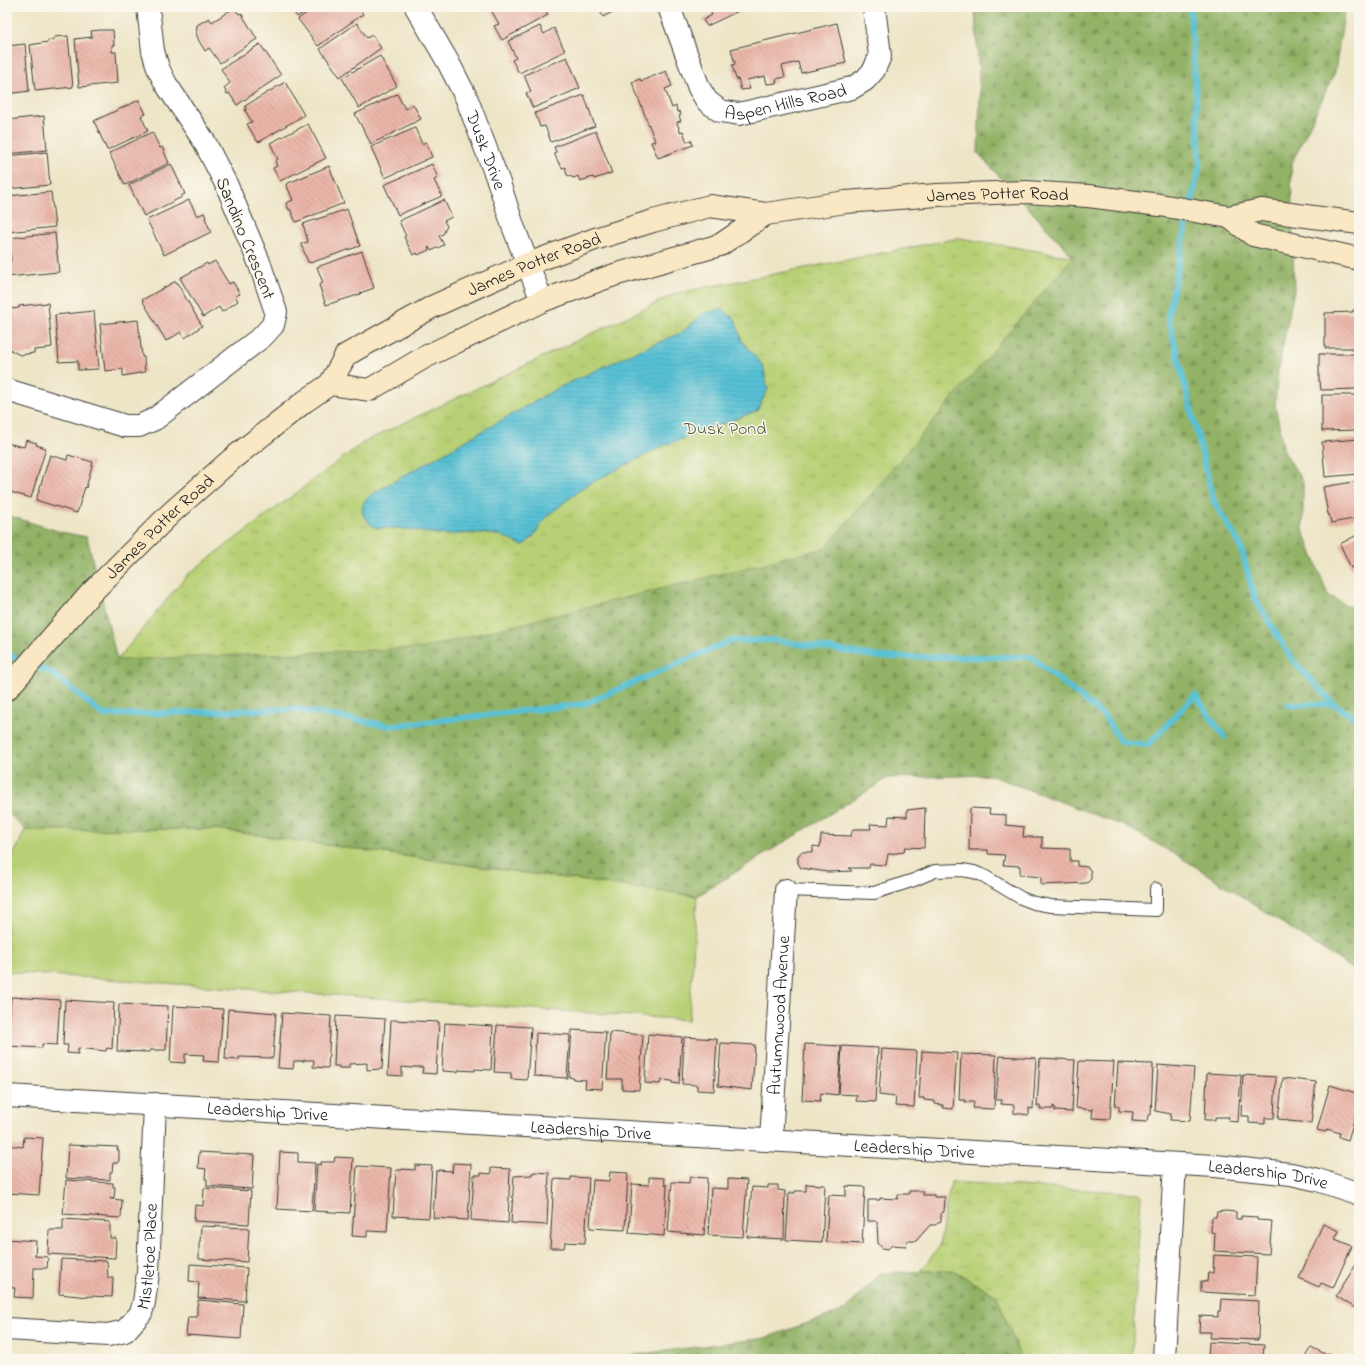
<svg xmlns="http://www.w3.org/2000/svg" width="1366" height="1366" viewBox="0 0 1366 1366" font-family="'Indie Flower',sans-serif">
<defs>
<pattern id="forest-firs" width="22" height="20" patternUnits="userSpaceOnUse"><rect width="22" height="20" fill="#92b266"/><path d="M5 1l3.5 6h-7zM16 11l3.5 6h-7z" fill="#7d9858"/></pattern>
<pattern id="park-tufts" width="24" height="20" patternUnits="userSpaceOnUse"><rect width="24" height="20" fill="#b8d075"/><path d="M3 7l-1-3M5 7V3M7 7l1-3M15 17l-1-3M17 17v-4M19 17l1-3" fill="none" stroke="#9eb265"/></pattern>
<pattern id="water-rules" width="6" height="5" patternUnits="userSpaceOnUse"><rect width="6" height="5" fill="#59c1d5"/><path d="M0 2.5h6" fill="none" stroke="#4da5b6"/></pattern>
<pattern id="building-back-hatch" width="6" height="6" patternUnits="userSpaceOnUse"><rect width="6" height="6" fill="#eab6a8"/><path d="M-1 5l2 2M0 0l6 6M5-1l2 2" fill="none" stroke="#c89c90"/></pattern>
</defs>
<rect width="100%" height="100%" fill="#fbf7ec"/>
<filter id="ink" filterUnits="userSpaceOnUse"><feTurbulence type="fractalNoise" baseFrequency=".025" numOctaves="2"/><feDisplacementMap in="SourceGraphic" scale="8" xChannelSelector="R" yChannelSelector="G"/><feConvolveMatrix kernelMatrix="1 2 1 2 8 2 1 2 1" color-interpolation-filters="sRGB"/></filter>
<filter id="wash" filterUnits="userSpaceOnUse"><feTurbulence type="fractalNoise" baseFrequency=".012" numOctaves="4" result="noise"/><feDisplacementMap in="SourceGraphic" scale="16" xChannelSelector="R" yChannelSelector="G"/><feGaussianBlur stdDeviation="0.9" result="paint"/><feColorMatrix in="noise" values="0 0 0 0 0 0 0 0 0 0 0 0 0 0 0 0 0 1.4 0 .05"/><feComposite in="paint" operator="in"/></filter>
<g filter="url(#wash)">
<rect width="100%" height="100%" fill="#ede5c6"/>
<!-- grass -->
<path fill="#b8d075" stroke="#6a7648" d="M215,829L482,867L697,896L689,1020L7,972V870L25,830Z"/>
<!-- forest -->
<g fill="url(#forest-firs)" stroke="#576741">
<path d="M975,7H1345L1335,72L1291,165L1294,291L1278,370L1275,405L1284,451L1303,482V530L1328,595L1359,612V973L1190,863L1127,827L990,775L888,778L697,896L482,867L215,829L25,830L7,812V515L61,532L87,537L117,660L1073,257L978,153L980,96Z"/>
<path d="M953,1270L997,1296L1021,1359H603L765,1338L845,1310L881,1273Z"/>
</g>
<!-- park -->
<g fill="url(#park-tufts)" stroke="#6a7648">
<path d="M959,238L1073,257L825,548L423,648L117,660L187,575L364,442L677,293Z"/>
<path d="M951,1182L1138,1193L1141,1196L1132,1359H1021L997,1296L953,1270L920,1271L940,1246L944,1215Z"/>
</g>
<!-- water -->
<path fill="url(#water-rules)" stroke="#3a6e78" d="M722,309L735,319L742,341L763,366L768,389L757,411L663,446L585,486L546,517L533,537L523,546L500,535L476,533L444,535L397,528H377L371,525L363,515L362,508L364,502L372,494L558,388L640,350L681,333L704,313Z"/>
<g fill="none" stroke-linecap="round" stroke-linejoin="round">
<!-- stream -->
<g stroke="#59c1d5" stroke-width="6">
<path d="M1190,7L1200,163L1180,255L1168,317L1214,502L1240,545L1255,599L1293,661L1334,704L1359,721"/>
<path d="M7,654L52,673L103,715L295,709L390,726L584,704L730,641L774,640L880,657H1031L1104,716L1121,742L1148,745L1195,695L1224,737"/>
<path d="M1288,705L1334,704"/>
</g>
</g>
<g id="blocks">
<!-- building -->
<g fill="url(#building-back-hatch)">
<path d="M290,7H311L297,17Z"/>
<path d="M315,7H358L363,14L318,46L298,19Z"/>
<path d="M492,7H544L548,15L502,40L494,26L499,24L490,8Z"/>
<path d="M598,7H622L603,17Z"/>
<path d="M708,7H747L707,26L703,20L712,15Z"/>
<path d="M234,8L239,14L241,13L257,39L220,63L209,48L205,51L199,41L196,33L197,25L209,18L212,22Z"/>
<path d="M357,23L367,38L372,35L381,48L340,77L320,49Z"/>
<path d="M837,23L846,63L801,73L798,62L782,66L785,77L776,79L777,83L767,84L765,76L747,80L750,89L741,90L738,79H736L732,65L735,64L731,49Z"/>
<path d="M540,26L544,34L554,28L565,51L519,73L512,60L516,58L508,41Z"/>
<path d="M101,30H113L114,45H112V52H116L118,83L79,87L75,39L92,37L91,31Z"/>
<path d="M68,36L73,87L35,91L30,45L48,42V40L55,39L54,37Z"/>
<path d="M25,44L29,91L7,94V46Z"/>
<path d="M260,44L281,75L237,105L229,93L227,94L224,88L230,83L221,69Z"/>
<path d="M380,56L397,86L359,108L342,78Z"/>
<path d="M567,57L580,88L533,108L526,93L531,92L524,75Z"/>
<path d="M666,71L672,86L665,89L672,108L676,106L677,112L679,111L681,115L679,116L681,121L677,122L680,132L683,131L687,142L691,140L693,145L658,158L651,142L655,141L632,82L640,79L641,81Z"/>
<path d="M285,82L304,115L259,142L258,141H257L247,124L252,122L245,110L246,109L245,106Z"/>
<path d="M397,94L405,109L413,104L421,119L371,144L355,114Z"/>
<path d="M584,95L595,126L551,142L545,126L540,127L535,113Z"/>
<path d="M139,100L146,114L141,116L148,131L107,150L94,121Z"/>
<path d="M44,116L47,150L7,154V120Z"/>
<path d="M308,124L326,158L280,181L273,168L277,166L275,161L278,159L270,143Z"/>
<path d="M415,128L422,144L426,142L432,157L385,178L371,147Z"/>
<path d="M596,131L612,173L594,179L593,177L580,181L578,176L574,178L567,175L565,167L562,168L560,164H559L554,153L556,152L554,147Z"/>
<path d="M152,132L160,148L162,147L169,163L125,185L109,153Z"/>
<path d="M47,152L50,185L7,189V156Z"/>
<path d="M171,164L185,194L181,196L182,197L144,216L129,185Z"/>
<path d="M432,164L438,178L434,180L442,196L398,215L384,185Z"/>
<path d="M329,166L344,203L296,222L290,209L289,210L286,203L293,200L286,184Z"/>
<path d="M51,192L55,227L7,232V196Z"/>
<path d="M189,200L197,216L204,213L206,218H205L211,232L164,255L147,220Z"/>
<path d="M444,200L452,217L444,221L447,226L443,234L439,236L444,245L431,251L429,247L428,248L429,250L418,255L417,253L413,255L404,237L406,236L399,221Z"/>
<path d="M347,209L360,246L310,263V262H308L301,244L308,242L303,224Z"/>
<path d="M55,233L59,272L7,277V262L11,261L9,238Z"/>
<path d="M362,251L374,288L360,293L361,294L326,305L319,285L323,283L317,267Z"/>
<path d="M215,261L229,284L233,282L240,294L235,296L238,301L222,312L219,307L203,317L180,278L207,263L208,265Z"/>
<path d="M176,281L202,326L185,338L181,332L166,341L142,300Z"/>
<path d="M48,303L52,347L45,348V349L34,350V353L20,355L12,351L9,346L8,335H10L9,323L11,322L10,309L19,308V306Z"/>
<path d="M1353,310H1359V350H1352V348H1325V313L1353,312Z"/>
<path d="M94,311L99,369L78,370V361L59,362L55,315Z"/>
<path d="M138,320L142,357H144L145,372L123,376V369L105,371L100,324Z"/>
<path d="M1319,354H1359V389L1321,390L1320,381H1319Z"/>
<path d="M1322,395H1359V430L1322,431Z"/>
<path d="M1359,439V474L1325,477L1322,442Z"/>
<path d="M26,440L37,443L36,445L46,448L31,498L7,491V443L24,447Z"/>
<path d="M50,455L67,460L68,455L93,462L86,488L85,487L77,513L36,500Z"/>
<path d="M1359,481V518L1331,523L1329,514H1328L1323,487Z"/>
<path d="M1359,534V574L1357,575L1353,567L1351,568L1340,544Z"/>
<path d="M925,808L924,848L905,847L904,852L888,854L886,865L870,864L869,868H849L852,871L828,872L801,868L798,863V857L801,852H813V846L820,847L821,835L851,836L853,829H871L870,824L888,825L889,816L907,817V810Z"/>
<path d="M970,808L990,809L989,814L1006,815V825L1024,827L1023,837H1042V848L1070,849V861H1077V866L1088,867L1091,872V879L1087,883L1041,885V877L1020,875V866L1003,865L1005,855L988,854V850H969Z"/>
<path d="M11,997L60,1000L57,1045L42,1044V1048L8,1046Z"/>
<path d="M65,1000L114,1003L112,1049L107,1048L106,1051L78,1048V1054L67,1053L68,1045H63Z"/>
<path d="M119,1004L168,1006L166,1050H150V1052L117,1051Z"/>
<path d="M173,1006L223,1009L219,1062L203,1061L204,1055L185,1054V1063L170,1062Z"/>
<path d="M228,1009L276,1013L273,1058L239,1057V1060L225,1059Z"/>
<path d="M282,1013L331,1016L328,1068L313,1067L314,1060H304V1061H294L293,1069L278,1068Z"/>
<path d="M336,1016L385,1019L382,1069L367,1070V1063L349,1064V1068H339V1066H334Z"/>
<path d="M391,1020L439,1022L436,1074L422,1073L423,1067H413L412,1068L402,1067V1076L388,1075Z"/>
<path d="M445,1023L493,1026L491,1070L475,1069V1071L458,1070V1072L442,1071Z"/>
<path d="M497,1025L531,1027L527,1080L511,1079V1073L494,1072Z"/>
<path d="M572,1030L606,1032L602,1089L585,1088L586,1080L573,1079V1078L569,1077Z"/>
<path d="M610,1032L643,1035L639,1090L622,1089V1079H607Z"/>
<path d="M536,1033L570,1035L567,1078L534,1076Z"/>
<path d="M648,1034L682,1037L679,1084L672,1083V1081L661,1080L660,1084L645,1083Z"/>
<path d="M684,1037L717,1039L714,1091L697,1090V1085L682,1084Z"/>
<path d="M721,1043L755,1045L752,1090L718,1086Z"/>
<path d="M805,1044L841,1046L838,1095L821,1093L820,1101L802,1100Z"/>
<path d="M842,1046L878,1048L875,1102L856,1101L857,1095L839,1094Z"/>
<path d="M882,1049L917,1051L914,1107L895,1106L896,1097L879,1095Z"/>
<path d="M922,1051L957,1053L953,1109L943,1108V1105L935,1104V1101L924,1100V1098H919Z"/>
<path d="M961,1054L996,1055L994,1109L973,1108L974,1102H965V1100H959Z"/>
<path d="M1000,1056L1036,1058L1033,1109L1029,1108V1115L1014,1113V1105L1001,1104L1002,1100H996Z"/>
<path d="M1040,1058L1075,1060L1072,1112L1055,1111V1107L1053,1106V1109H1040V1106H1037Z"/>
<path d="M1079,1061L1114,1062L1110,1119L1092,1118L1093,1108L1092,1110L1076,1108Z"/>
<path d="M1118,1063L1153,1064L1151,1115H1148L1147,1122L1132,1121L1133,1112L1119,1111V1106H1115Z"/>
<path d="M1158,1065L1194,1068L1190,1121L1170,1120L1171,1114L1155,1111Z"/>
<path d="M1207,1073L1241,1075L1238,1122L1228,1121L1229,1117H1215V1120H1205Z"/>
<path d="M1243,1075L1276,1077L1274,1118H1265V1124L1249,1123V1116H1241Z"/>
<path d="M1283,1078L1316,1082L1311,1123L1288,1121V1120L1278,1119Z"/>
<path d="M1330,1085L1359,1094V1103L1348,1140L1339,1137L1340,1133L1327,1129L1326,1132L1317,1130Z"/>
<path d="M1359,1116V1137L1353,1135Z"/>
<path d="M24,1137L43,1138L39,1195L7,1193V1145L23,1147Z"/>
<path d="M68,1145L118,1147L117,1150H119V1161L117,1163H113L112,1172H110V1180L66,1178Z"/>
<path d="M199,1152L254,1155L252,1189L207,1186V1179H205L206,1169L198,1168Z"/>
<path d="M280,1152L298,1153V1162L315,1163L312,1211L277,1209Z"/>
<path d="M335,1157L353,1158L350,1213L314,1211L317,1164L321,1165V1162H334Z"/>
<path d="M453,1163L471,1164L468,1220L433,1218L436,1171H439V1170L452,1171V1173Z"/>
<path d="M415,1165L432,1166L429,1218L393,1216L396,1170H402V1169L415,1170Z"/>
<path d="M357,1166L391,1168L387,1232L367,1231V1237L352,1236Z"/>
<path d="M491,1168L510,1169L508,1223L471,1220L474,1175H481V1173L491,1174Z"/>
<path d="M534,1172L549,1173L547,1225L511,1223L514,1176L532,1175V1173H534Z"/>
<path d="M610,1172L628,1173L625,1230L590,1228L593,1180L609,1181Z"/>
<path d="M571,1177L589,1178L585,1243L565,1242L564,1248H550L554,1179L571,1180Z"/>
<path d="M649,1177L664,1178L665,1185H667L664,1236L629,1233L632,1184L649,1185Z"/>
<path d="M690,1177L707,1178L704,1235L668,1232L672,1182L689,1183Z"/>
<path d="M728,1179L747,1180L743,1237L708,1235L711,1188L728,1189Z"/>
<path d="M66,1180L113,1183V1187H115L114,1198L110,1197V1199L122,1200L121,1218L63,1214Z"/>
<path d="M806,1184L825,1185L822,1242L786,1240L789,1193H795V1191H806Z"/>
<path d="M768,1185H778V1190L785,1191L784,1239L747,1237L752,1187L768,1188Z"/>
<path d="M846,1186L865,1187L862,1244L826,1242L829,1195L846,1196Z"/>
<path d="M204,1188L251,1191L249,1224L194,1221L195,1205L203,1206Z"/>
<path d="M909,1191H923V1195H934V1197H945L944,1212L941,1213V1221L935,1225H930L916,1241H907L906,1246L892,1245L888,1249L882,1248L878,1243L877,1221H868V1200H880V1198L898,1199V1194H909Z"/>
<path d="M1225,1211L1236,1212V1219H1241V1216L1257,1217V1220L1272,1221L1269,1254L1214,1251L1215,1233L1211,1232L1212,1217H1216L1217,1212Z"/>
<path d="M63,1219L110,1222V1238H116L115,1258L48,1254L49,1230H63Z"/>
<path d="M1323,1224L1339,1231L1335,1239L1352,1246L1333,1288L1321,1283L1319,1287L1299,1278Z"/>
<path d="M201,1226L249,1228L247,1262L199,1259V1242H200Z"/>
<path d="M7,1239L36,1241L35,1256L48,1257L47,1268H34L33,1298L14,1297L15,1288L7,1287Z"/>
<path d="M1214,1255L1257,1257L1255,1295L1201,1292V1281L1207,1282L1208,1273H1213Z"/>
<path d="M61,1259L107,1261L108,1278H113L112,1297L89,1296V1297L59,1294Z"/>
<path d="M1359,1260V1306L1356,1305L1355,1308L1336,1296Z"/>
<path d="M190,1264L247,1268L245,1301L198,1298L199,1282L189,1281Z"/>
<path d="M1221,1299L1259,1301L1258,1340L1210,1338L1211,1332H1199L1200,1316L1218,1317V1311H1220Z"/>
<path d="M198,1300L243,1304L241,1339L186,1335L188,1317H197V1304H198Z"/>
<path d="M1209,1342L1264,1345L1263,1359H1208Z"/>
<path d="M1311,1347L1327,1355L1328,1353L1339,1359H1304Z"/>
</g>
</g>
</g>
<g filter="url(#ink)">
<use href="#blocks" fill-opacity="0" stroke="#3b3a36" stroke-width="1"/>
<g fill="none" stroke-linecap="round" stroke-linejoin="round">
<!-- service casing -->
<g stroke="#3b3a36" stroke-width="14">
<path id="service" d="M786,890L874,893L914,880L935,871L962,870L974,872L984,876L1021,898L1034,903L1051,906L1156,910V889"/>
</g>
<!-- minor casing -->
<g stroke="#3b3a36" stroke-width="24">
<g id="minor">
<path id="s1" d="M669,7L699,88L707,101L720,111L739,114L852,88L865,80L874,70L880,56L874,7"/>
<path d="M7,390L125,426H139L155,419L263,336L273,325L276,312L259,262L227,186L204,141L166,84L158,68L153,51L148,7"/>
<path id="s2" d="M7,1096L1215,1166L1291,1174L1318,1180L1359,1194"/>
<path id="s3" d="M771,1140L786,890"/>
<path id="s4" d="M7,1329L108,1335L125,1331L141,1313L144,1302L148,1273L155,1104"/>
<path d="M1164,1359L1175,1164"/>
</g>
</g>
<!-- tertiary casing -->
<g stroke="#3b3a36" stroke-width="24">
<g id="tertiary">
<path id="s5" d="M416,7L448,62L466,97L499,183L513,226L542,301"/>
</g>
</g>
<!-- secondary casing -->
<g stroke="#3b3a36" stroke-width="24">
<g id="secondary">
<path d="M1229,217L1253,235L1359,259"/>
<path d="M330,384L369,390L425,357L542,301L614,275L720,245L766,214"/>
<path id="s6" d="M7,689L91,593L171,513L232,459L304,402L330,384L346,355L434,306L528,264L595,239L653,221L710,206L766,214L846,202L937,195L1026,192L1088,196L1160,205L1229,217L1261,210L1359,223"/>
</g>
</g>
<!-- service -->
<use href="#service" stroke="#fff" stroke-width="12"/>
<!-- minor -->
<use href="#minor" stroke="#fff" stroke-width="22"/>
<!-- tertiary -->
<use href="#tertiary" stroke="#fff" stroke-width="22"/>
<!-- secondary -->
<use href="#secondary" stroke="#fae7c3" stroke-width="22"/>
</g>
</g>
<g text-anchor="middle" stroke-width="3" stroke-linejoin="round" paint-order="stroke">
<!-- street labels -->
<g font-size="18" fill="#1c1c1c" stroke="#fbf7ec">
<text dy="6" stroke="none"><textPath href="#s1" startOffset="185">Aspen Hills Road</textPath></text>
<text dy="6" stroke="none"><textPath href="#s5" startOffset="160">Dusk Drive</textPath></text>
<text dy="6" stroke="none"><textPath href="#s6" startOffset="1163">James Potter Road</textPath></text>
<text transform="translate(246 238) rotate(68)" y="6">Sandino Crescent</text>
<text dy="6" stroke="none"><textPath href="#s6" startOffset="688">James Potter Road</textPath></text>
<text dy="6" stroke="none"><textPath href="#s6" startOffset="223">James Potter Road</textPath></text>
<text dy="6" stroke="none"><textPath href="#s3" startOffset="125">Autumnwood Avenue</textPath></text>
<text dy="6" stroke="none"><textPath href="#s2" startOffset="261">Leadership Drive</textPath></text>
<text dy="6" stroke="none"><textPath href="#s2" startOffset="585">Leadership Drive</textPath></text>
<text dy="6" stroke="none"><textPath href="#s2" startOffset="909">Leadership Drive</textPath></text>
<text dy="6" stroke="none"><textPath href="#s2" startOffset="1264">Leadership Drive</textPath></text>
<text dy="6" stroke="none"><textPath href="#s4" startOffset="200">Mistletoe Place</textPath></text>
</g>
<!-- park labels -->
<g font-size="18" fill="#535b3b" stroke="#fbf7ec">
<text x="725" y="434">Dusk Pond</text>
</g>
</g>
<!-- margin -->
<rect width="1366" height="1366" fill="none" stroke="#fbf7ec" stroke-width="24"/>
</svg>
